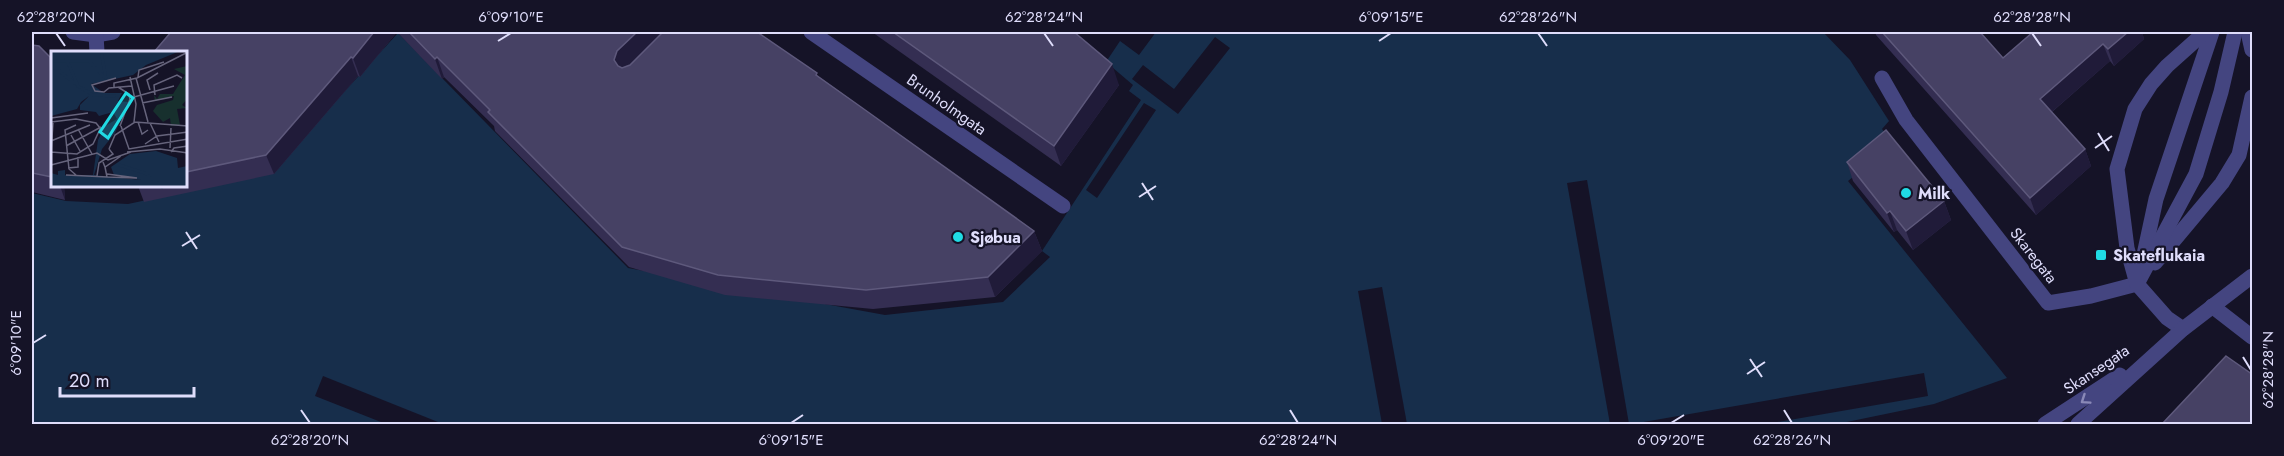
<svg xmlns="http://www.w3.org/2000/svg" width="2284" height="456" viewBox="0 0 2284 456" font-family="Jost,sans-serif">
<rect width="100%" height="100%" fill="#151327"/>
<!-- water -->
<path fill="#172e4b" d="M1156,32H1823L1850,60L1889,121L1882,129L1894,144L1848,181L2007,378L1934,404L1837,424H32V193L66,201L128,204L269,174L398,33L628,268L885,315L1003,302L1050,257L1042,251L1141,100L1129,91L1133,85L1106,62L1120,41L1139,55Z"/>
<!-- pier -->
<g fill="#151327">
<path d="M1215,37L1230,48L1178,114L1132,79L1143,65L1174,89Z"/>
<path d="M1144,103L1156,110L1097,198L1086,190Z"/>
<path d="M1587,180L1629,424H1610L1567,183Z"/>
<path d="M1382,287L1407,424H1382L1358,291Z"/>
<path d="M1924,373L1928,396L1766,424H1632Z"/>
<path d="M323,376L443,424H386L315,396Z"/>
</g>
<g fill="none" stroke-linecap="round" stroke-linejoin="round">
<!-- minor -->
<g stroke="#444580" stroke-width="15">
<path d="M73,32L96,35L113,32"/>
<path d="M811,32L1063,206"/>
<path d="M2248,32L2252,50"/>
<path d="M96,35L97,52"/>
<path d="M1882,78L1906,120L2048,303L2091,296L2137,284"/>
<path d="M2155,263L2222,183L2239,155L2252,97"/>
<path d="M2142,264L2156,199L2212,32"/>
<path d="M2137,284L2196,174L2221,92L2235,32"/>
<path d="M2212,306L2252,337"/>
<path d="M2183,329L2167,318L2137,284L2127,248L2117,169L2135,109L2151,84L2167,66L2205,32"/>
<path d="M2045,424L2120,375"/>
<path d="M2078,424L2183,329L2252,276"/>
</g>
</g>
<!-- wall -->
<g fill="#342e52">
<path d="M171,32H397L360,77L358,76L274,174L144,202L138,186H186V52Z"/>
<path d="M397,32H757L861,107L1034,231L1042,251L995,297L873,309L725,295L629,267L495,131L494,126L444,77L442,79Z"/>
<path d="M872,32H1074L1119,85L1061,166Z"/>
<path d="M1875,32H1980L2003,58L2033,32H2142L2144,39L2114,66L2110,61L2052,112L2085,149L2091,166L2036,215L1876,35Z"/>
<path d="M32,45L50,57L52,64V186H64L65,200L32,192Z"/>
<path d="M1847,162L1944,201L1951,220L1913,250L1897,230L1894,232L1853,181Z"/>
</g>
<!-- shaded-wall -->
<g fill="#201b39">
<path d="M374,32H397L360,77L353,58Z"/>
<path d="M637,32H664L622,80L614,60L617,51Z"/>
<path d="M2128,32H2142L2144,39L2114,66L2108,49Z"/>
<path d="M2103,44L2110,61L2047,116L2040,99Z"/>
<path d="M50,57L52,64V100Z"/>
<path d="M351,57L358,76L274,174L266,155Z"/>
<path d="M437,57L444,77L442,79L435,59Z"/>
<path d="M1112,64L1119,85L1061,166L1054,146Z"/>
<path d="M2085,149L2091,166L2036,215L2030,198Z"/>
<path d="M60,186H64L65,200Z"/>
<path d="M1944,201L1951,220L1913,250L1906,231Z"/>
<path d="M1890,211L1897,230L1894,232L1887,213Z"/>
<path d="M1034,231L1042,251L995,297L988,277Z"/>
</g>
<!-- building -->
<g fill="#464164" stroke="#5e597c" stroke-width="1.5">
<path d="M171,32H374L353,58L351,57L266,155L186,172V52H154Z"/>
<path d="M409,32H637L617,51L614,60L618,66L622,68L630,65L663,32H757L817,73L816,75L861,107L1034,231L988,277L866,290L718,275L622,247L488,112L490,110L437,57L435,59Z"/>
<path d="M893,32H1074L1112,64L1054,146Z"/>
<path d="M1882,32H1980L2003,58L2033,32H2128L2108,49L2103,44L2040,99L2085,149L2030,198Z"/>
<path d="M32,45L39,46L50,57L52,100V177L32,173Z"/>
<path d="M1886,130L1944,201L1906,231L1890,211L1887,213L1847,162Z"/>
<path d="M2226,356L2253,375V424H2162Z"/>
</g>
<!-- one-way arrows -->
<defs><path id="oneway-chevron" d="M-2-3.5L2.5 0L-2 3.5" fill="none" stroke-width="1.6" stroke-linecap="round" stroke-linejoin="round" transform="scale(1.5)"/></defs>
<use stroke="#8a89b7" href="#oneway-chevron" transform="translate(2085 400) rotate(146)"/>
<!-- ticks -->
<path fill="none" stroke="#dfddfb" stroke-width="2" d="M56,33L65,46M1044,33L1053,46M1538,33L1547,46M2032,33L2041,46M498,41L511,33M1379,41L1391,33M2098,133L2109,151M2095,148L2112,136M1142,183L1153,200M1139,197L1156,186M186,232L197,249M182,246L200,235M33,343L46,335M2243,357L2251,370M1750,359L1762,377M1747,374L1765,362M301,410L310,423M1290,410L1298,423M1784,410L1792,423M791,423L803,415M1671,423L1684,415"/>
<!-- markers -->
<g fill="#20dbe4" stroke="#151327" stroke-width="2">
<circle cx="1906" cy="193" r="6"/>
<circle cx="958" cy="237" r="6"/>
<rect x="2095" y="249" width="12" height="12" rx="3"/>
</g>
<g text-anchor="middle" stroke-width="4.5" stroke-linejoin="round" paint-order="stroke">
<!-- street labels -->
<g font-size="16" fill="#dfddfb" stroke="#151327">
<text transform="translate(947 104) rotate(35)" y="6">Brunholmgata</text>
<text transform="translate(2034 255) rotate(52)" y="6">Skaregata</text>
<text transform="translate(2096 369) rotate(-34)" y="6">Skansegata</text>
</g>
<!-- poi labels -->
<g font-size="16" font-weight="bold" fill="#dfddfb" stroke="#151327" text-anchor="start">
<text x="1918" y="199">Milk</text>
<text x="970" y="243">Sjøbua</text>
<text x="2113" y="261">Skateflukaia</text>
</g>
</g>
<!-- overview -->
<g transform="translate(51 51)">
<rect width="136" height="136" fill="#151327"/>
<path d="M136,15V48L131,54L136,57L126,58L129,74L120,75L119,67L112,71L102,60L106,54L122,49L123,45L104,50L103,44L106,48L109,43H122L134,24L123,18Z" fill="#17302e"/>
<path d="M0,0H129L95,14L82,24L40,33L53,42H71L67,50L78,51L64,82L51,98L43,124L90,129L63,124L60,116L79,103L105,100L126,107L127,117L136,115V136H0V122L7,124V120L14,119V124H42L47,89L54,75L66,68L62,61L48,65L45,61L29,59V54L38,45L30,51L26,58L0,65Z" fill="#172e4b"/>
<path fill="none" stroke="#172e4b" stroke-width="3" d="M12,0L27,35L42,44L65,45M50,0L55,28M0,10H38L54,27M0,14L25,33M68,114L94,122L112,137"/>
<path fill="none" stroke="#66647c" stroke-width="1.5" d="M79,26L85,53L83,71M87,26L88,19L113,11M65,27L41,34L44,40L53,41L58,37L81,35M85,27L97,71M63,36V32L86,27L137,1M67,36L78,43L79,49M99,39L96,29L107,22M104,44L103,34L126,24L131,27M83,46L123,35M91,52L121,46M0,67L37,62M0,71L25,68L45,72L49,77M87,71L91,83L97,79M99,72L108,91M69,75L79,48M70,75L78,98L137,88M27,78L41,103M20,84L29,100M0,90L39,74M94,93L106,85L137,81M15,95L50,76M119,97L120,77M58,98L64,84L84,71L137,75M0,101L26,103L42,93L50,76M76,101L109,98L137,102M120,101L123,97L137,95M0,102L2,72M52,111L54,116L70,105M0,114L46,102L57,109L80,101M17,117L27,116V106M15,124L56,126L54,116M25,124L18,118L14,79L25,74M46,125L48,112L62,103L58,98M56,126L86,127L56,123"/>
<path fill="#20dbe4" fill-opacity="0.15" stroke="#20dbe4" stroke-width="3" d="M75,42L82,47L57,87L49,81Z"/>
<rect width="136" height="136" fill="none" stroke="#dfddfb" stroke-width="3"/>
</g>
<!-- border -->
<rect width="2284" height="456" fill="none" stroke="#151327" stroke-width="66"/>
<!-- scale -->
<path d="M60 387v9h134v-9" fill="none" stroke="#dfddfb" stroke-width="3"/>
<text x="69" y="387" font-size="18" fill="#dfddfb" stroke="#151327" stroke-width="4.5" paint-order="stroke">20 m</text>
<rect x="33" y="33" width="2218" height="390" fill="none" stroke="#dfddfb" stroke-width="2"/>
<g font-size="15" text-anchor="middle" fill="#dfddfb">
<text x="56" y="22">62°28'20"N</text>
<text x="511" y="22">6°09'10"E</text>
<text x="1044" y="22">62°28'24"N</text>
<text x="1391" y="22">6°09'15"E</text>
<text x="1538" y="22">62°28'26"N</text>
<text x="2032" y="22">62°28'28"N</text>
<text transform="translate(16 343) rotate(-90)" y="5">6°09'10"E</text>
<text transform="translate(2268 370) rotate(-90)" y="5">62°28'28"N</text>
<text x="310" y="445">62°28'20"N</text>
<text x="791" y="445">6°09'15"E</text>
<text x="1298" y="445">62°28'24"N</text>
<text x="1671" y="445">6°09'20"E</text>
<text x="1792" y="445">62°28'26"N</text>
</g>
</svg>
